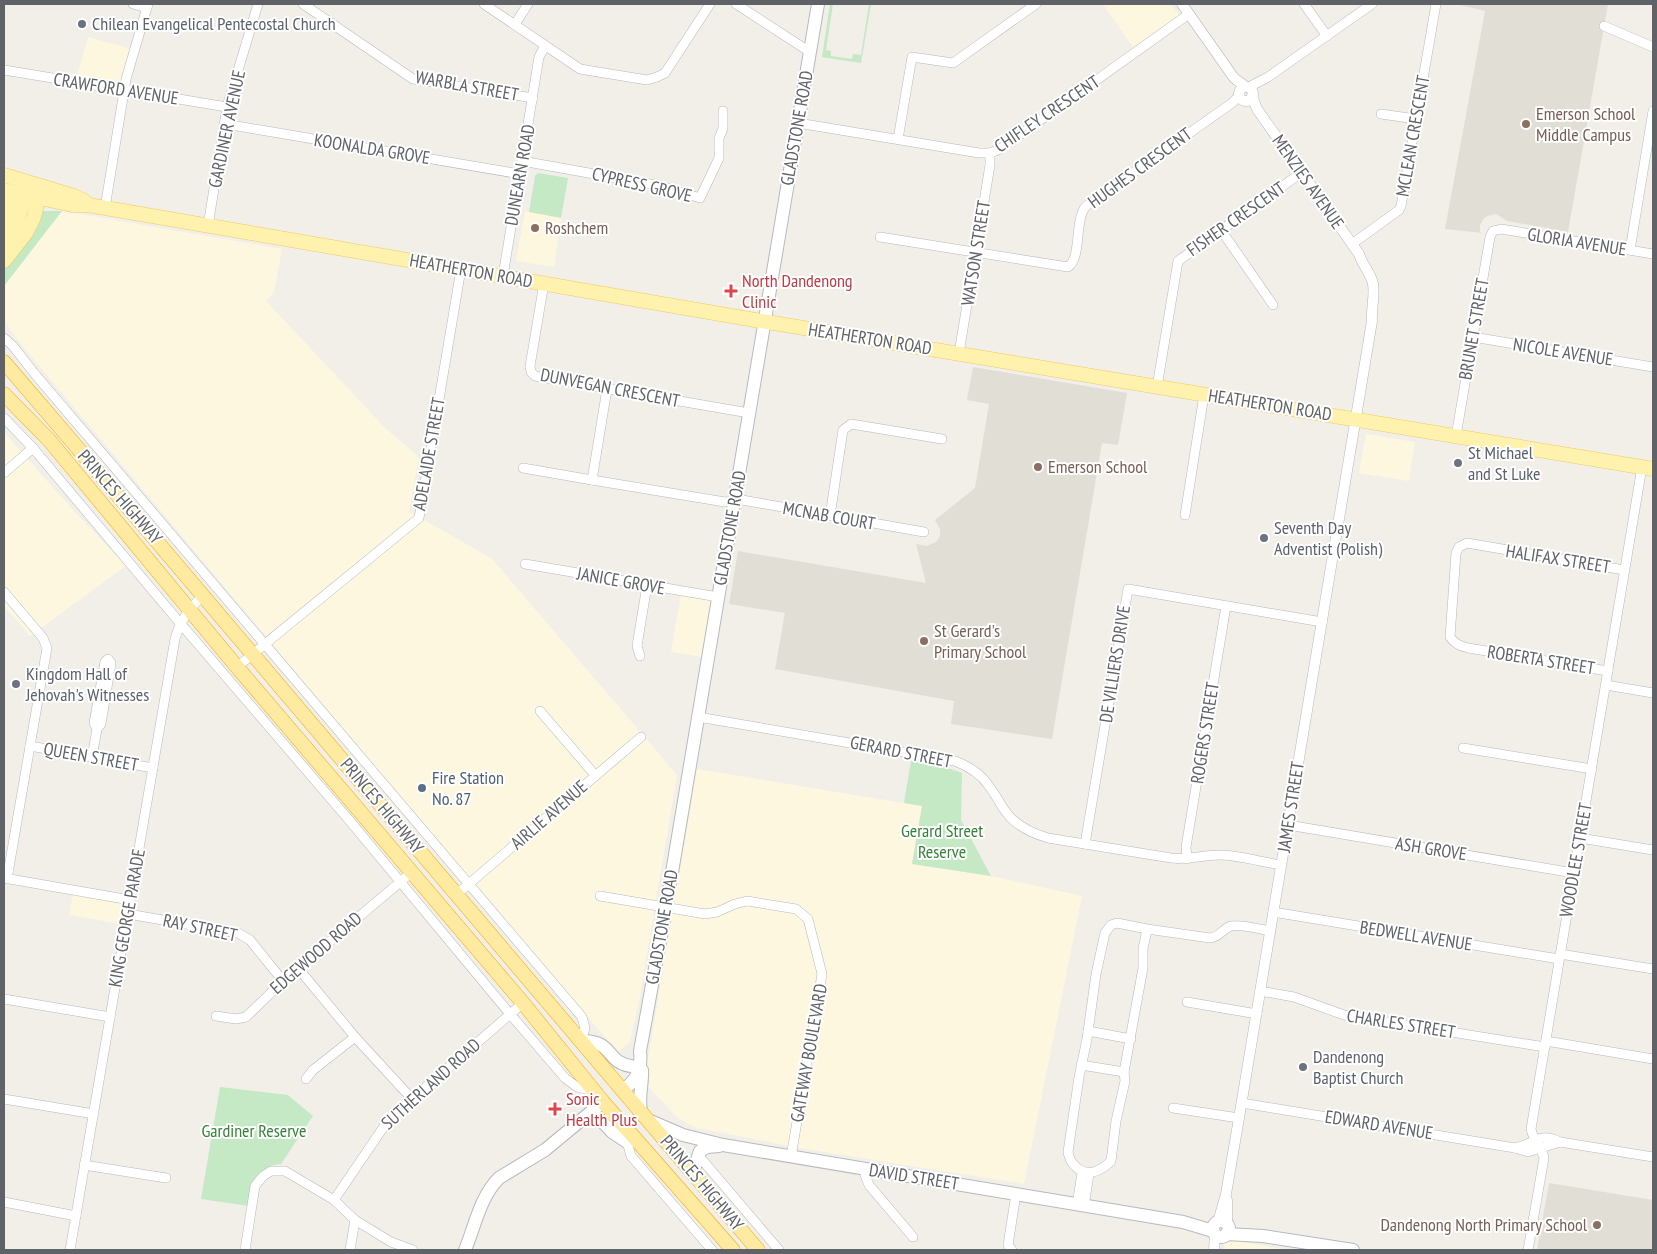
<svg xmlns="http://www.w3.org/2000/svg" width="1657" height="1254" viewBox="0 0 1657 1254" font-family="'PT Sans Narrow',sans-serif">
<rect width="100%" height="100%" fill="#f1efe8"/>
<!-- commercial -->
<g fill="#fef7e0">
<path d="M1103,4H1171L1179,15L1133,47Z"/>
<path d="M88,37L131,49L123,78L111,84L76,79Z"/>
<path d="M62,211L282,249L274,292L266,301L386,429L419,457L409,511L492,559L677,775L640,996L630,1042L618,1052L469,879L16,338L4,321V286Z"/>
<path d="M525,211L561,218L554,267L516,261Z"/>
<path d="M4,432L63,499L126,566L30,636L4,606Z"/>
<path d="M1366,434L1415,442L1409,481L1359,473Z"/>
<path d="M681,594L709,599L712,604L702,657L671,652Z"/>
<path d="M697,769L922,806L912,864L996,877L1082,896L1024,1184L800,1148L693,1127L677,1117L644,1082Z"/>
<path d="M73,893L126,903L122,924L69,915Z"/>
<path d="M1226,1239L1288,1250H1224Z"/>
</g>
<!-- education -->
<g fill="#e1ded6">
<path d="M1456,4H1608L1568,232L1507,221L1496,214L1488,216L1484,218L1480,225V232L1482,233L1445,229L1485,11Z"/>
<path d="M973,367L1127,393L1118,445L1102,443L1052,739L951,724L954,701L775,669L785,613L729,604L738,551L926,583L916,544L927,546L936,542L940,536V529L935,520L975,488L989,404L967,400Z"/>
<path d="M1549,1183L1653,1200V1250H1537Z"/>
</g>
<!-- green -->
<g fill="#c5e8c5">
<path d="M830,4H833L826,50L831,51V56L852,59L853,54L861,55L869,4H871L861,63L822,57Z"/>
<path d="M538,173L568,178L561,218L529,212L535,176Z"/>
<path d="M42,211H62L4,286V270L29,237Z"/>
<path d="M911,761L945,767L962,773L961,820L991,876L912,864L922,806L904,803Z"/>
<path d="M220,1087L288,1095L313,1116L281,1164C256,1166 253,1185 249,1206L201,1199Z"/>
</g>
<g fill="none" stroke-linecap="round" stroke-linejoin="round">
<!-- minor casing -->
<g stroke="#b5b8bc" stroke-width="10">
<g id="minor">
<path d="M133,4L147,8"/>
<path d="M303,4L413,79L533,98"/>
<path d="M484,4L580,69L647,80L657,77L665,73L710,4"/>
<path d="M736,4L810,52"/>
<path d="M1304,4L1327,36"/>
<path d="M515,24L528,4"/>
<path d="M1604,26L1653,47"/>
<path d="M4,70L227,107"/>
<path d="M1249,87L1268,77L1372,4"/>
<path d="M1381,114L1416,119"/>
<path d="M798,123L979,153H990L1000,149L1189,14"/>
<path d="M225,124L520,174"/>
<path d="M898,139L912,57L953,63L1036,4"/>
<path d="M522,161L661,186L700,198L719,158V138L723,129V111"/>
<path d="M105,208L126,79L148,4"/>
<path d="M208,226L227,107L258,4"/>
<path d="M1221,230L1273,305"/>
<path d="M880,237L1068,267C1082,258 1074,220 1086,206L1232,103L1239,96"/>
<path d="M1352,244L1399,210L1401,206L1436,4"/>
<path d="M1630,250L1653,111"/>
<path d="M503,276L539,57L545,46"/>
<path d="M544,283L530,366L531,372L535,376L749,413"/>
<path d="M1473,337L1653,367"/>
<path d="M4,338L13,346L34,373L582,1017L585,1028L581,1041"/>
<path d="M959,353L990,165V153"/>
<path d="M1157,387L1178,261L1301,173"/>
<path d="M607,389L592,480L725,502L742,500L924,532"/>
<path d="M4,418L33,448L180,623L349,820L510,1014L565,1078L577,1087L594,1091"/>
<path d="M1456,436L1490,237L1493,231L1501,229L1653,254"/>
<path d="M523,468L592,480"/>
<path d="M4,473L33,448"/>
<path d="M1185,515L1204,395"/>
<path d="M830,516L843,430L851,424L942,439"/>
<path d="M525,564L718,597"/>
<path d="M4,592L43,638L47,648L7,879"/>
<path d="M640,656L637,646L647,585"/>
<path d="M237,667L419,518L461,269"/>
<path d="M1608,671L1468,648C1460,646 1455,644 1450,637L1456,553L1459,547L1467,543L1624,570"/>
<path d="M1606,685L1653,693"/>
<path d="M540,711L595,775"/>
<path d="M698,717L955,761C968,766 981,774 989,786C997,796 1001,808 1011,818C1021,828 1034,834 1048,838L1171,858C1188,860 1203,855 1219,855C1239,855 1261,862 1281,865"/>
<path d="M30,746L153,768"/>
<path d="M1463,748L1592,769"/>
<path d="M92,757L97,729L101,724L111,663L108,659L105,662L94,723L97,729"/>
<path d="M1288,825L1574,873"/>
<path d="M1580,838L1653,850"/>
<path d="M1085,844L1128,589L1322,622"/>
<path d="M1187,859L1186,847L1226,606"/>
<path d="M4,878L130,900"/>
<path d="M457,894L641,737"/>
<path d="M600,896L705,914L717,912L735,904L747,901L796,909L808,919L822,974L791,1157"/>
<path d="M1273,912L1559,959"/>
<path d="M128,914L238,933L250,940L283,981"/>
<path d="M1147,929L1143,949V968L1124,1072L1125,1081L1116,1121L1111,1161C1101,1171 1087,1178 1075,1166C1071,1162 1069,1158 1068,1152L1079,1077L1087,1039L1096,974L1105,933L1111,925L1117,923L1147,929L1210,938C1220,937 1222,929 1231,926C1240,924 1260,929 1270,931"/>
<path d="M1560,954L1653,969"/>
<path d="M298,968L355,1037L412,1099"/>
<path d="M1260,991L1294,997L1344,1015L1545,1047"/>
<path d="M4,999L110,1017"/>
<path d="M1187,1002L1257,1014"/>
<path d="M216,1016L236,1019L246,1017L283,981L412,872"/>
<path d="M1088,1031L1131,1039"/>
<path d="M1546,1041L1653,1059"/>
<path d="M1081,1065L1124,1072"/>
<path d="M306,1079L313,1070L355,1037"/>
<path d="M4,1099L94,1114"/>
<path d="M1242,1103L1515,1148L1528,1152L1560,1142"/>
<path d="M1173,1108L1239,1118"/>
<path d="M627,1142L631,1156L712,1250"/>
<path d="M1515,1148C1533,1145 1539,1131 1560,1142L1653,1157"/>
<path d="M698,1155L779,1250"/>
<path d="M84,1165L166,1178"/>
<path d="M866,1169L865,1175L869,1185L913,1237"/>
<path d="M334,1200L389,1119L523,1003"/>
<path d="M4,1202L76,1216"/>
<path d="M1077,1205L1082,1173"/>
<path d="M1084,1206L1089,1174"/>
<path d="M70,1250L175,639C180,620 190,607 204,595"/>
<path d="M245,1250L255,1186L263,1176L271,1171H285L334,1200L355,1220L391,1242L413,1250"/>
<path d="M350,1250L355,1220"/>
<path d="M1012,1250L1008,1245L1016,1194"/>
<path d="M1528,1250L1544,1158C1542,1148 1533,1140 1531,1129L1642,467"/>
</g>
</g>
<!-- tertiary casing -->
<g stroke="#b5b8bc" stroke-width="11">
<g id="tertiary">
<path d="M1182,4L1234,78L1246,87"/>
<circle cx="1246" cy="94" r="7"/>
<path d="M1218,1222L1226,1194L1239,1118L1372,321C1371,309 1375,296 1373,284C1371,273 1362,265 1359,254L1257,109L1252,96"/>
<path d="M1227,1224V1200"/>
<path d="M1214,1250L1215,1234"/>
</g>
</g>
<!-- secondary casing -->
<g stroke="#b6babf" stroke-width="14">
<g id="secondary">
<path d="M581,1041C614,1040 606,1063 631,1066"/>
<path d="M623,1090C637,1080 642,1069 640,1051L666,908L818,4"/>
<path d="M641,1111C638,1096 643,1084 642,1070"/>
<path d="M590,1113L598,1117L612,1132L627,1142L632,1137"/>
<path d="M648,1120L683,1135L723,1145L1183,1222L1213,1231"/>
<path d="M693,1172L700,1151L707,1147L719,1146"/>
<circle cx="1221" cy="1229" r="8"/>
<path d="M1226,1234L1263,1236L1353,1250"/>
<path d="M465,1250C475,1226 480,1197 499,1178L545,1150L603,1102"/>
</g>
</g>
<!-- primary casing -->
<g stroke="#f2c960" stroke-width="15">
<g id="primary">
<path d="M4,175L74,196L83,200L88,204"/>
<path d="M4,190L72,205H88L755,320L1653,469"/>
<path d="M9,192L11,211L10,221L15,227"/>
<path d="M4,242L17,221L29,188"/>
<path d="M4,261L26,233L34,217L40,190"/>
</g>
</g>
<!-- trunk casing -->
<g stroke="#f9ab00" stroke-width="15">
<g id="trunk">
<path d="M4,362C257,657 509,953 758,1250"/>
<path d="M4,394L49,440L237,667L523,1003L603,1102L733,1250"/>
</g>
</g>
<!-- minor -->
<use href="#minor" stroke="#fff" stroke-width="9"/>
<!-- tertiary -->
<use href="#tertiary" stroke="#fff" stroke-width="10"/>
<!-- secondary -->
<use href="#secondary" stroke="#fff" stroke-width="12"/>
<!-- primary -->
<use href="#primary" stroke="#fff2af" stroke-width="14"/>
<!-- trunk -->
<use href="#trunk" stroke="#feeaa1" stroke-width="14"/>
</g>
<!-- markers -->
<g fill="#6b7280" stroke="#fff" stroke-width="2">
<circle cx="82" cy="24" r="5"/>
<circle cx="1458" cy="463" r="5"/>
<circle cx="1264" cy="538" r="5"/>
<circle cx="16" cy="684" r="5"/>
<circle cx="1303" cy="1067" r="5"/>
</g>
<g fill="#8d6e63" stroke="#fff" stroke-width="2">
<circle cx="1526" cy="124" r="5"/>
<circle cx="535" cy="228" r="5"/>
<circle cx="1038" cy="467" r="5"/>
<circle cx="924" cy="641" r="5"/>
<circle cx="1597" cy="1225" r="5"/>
</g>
<g fill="#e0444e" stroke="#fff" stroke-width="2">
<path d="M728.5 283.5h5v5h5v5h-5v5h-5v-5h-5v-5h5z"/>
<path d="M552.5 1101.5h5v5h5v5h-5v5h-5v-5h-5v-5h5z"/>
</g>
<circle fill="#5c6f8a" stroke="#fff" stroke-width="2" cx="422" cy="788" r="5"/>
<g text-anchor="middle" stroke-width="4" stroke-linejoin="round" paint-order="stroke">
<!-- worship labels -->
<g font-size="18" fill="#5b616d" stroke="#fff" text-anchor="start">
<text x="92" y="30">Chilean Evangelical Pentecostal Church</text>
<text x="1468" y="459">St Michael<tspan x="1468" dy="21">and St Luke</tspan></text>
<text x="1274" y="534">Seventh Day<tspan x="1274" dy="21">Adventist (Polish)</tspan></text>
<text x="26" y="680">Kingdom Hall of<tspan x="26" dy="21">Jehovah's Witnesses</tspan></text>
<text x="1313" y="1063">Dandenong<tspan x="1313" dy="21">Baptist Church</tspan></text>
</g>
<!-- street labels -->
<g font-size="18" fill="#5f6368" stroke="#fff">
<text transform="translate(467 86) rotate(10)" y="6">WARBLA STREET</text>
<text transform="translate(116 89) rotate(9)" y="6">CRAWFORD AVENUE</text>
<text transform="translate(1047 114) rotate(-34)" y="6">CHIFLEY CRESCENT</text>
<text transform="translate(797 128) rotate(-80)" y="6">GLADSTONE ROAD</text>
<text transform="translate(227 129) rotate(-78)" y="6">GARDINER AVENUE</text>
<text transform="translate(1413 136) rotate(-80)" y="6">MCLEAN CRESCENT</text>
<text transform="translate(372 149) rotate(9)" y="6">KOONALDA GROVE</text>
<text transform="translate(1140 168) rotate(-36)" y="6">HUGHES CRESCENT</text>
<text transform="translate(520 175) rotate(-80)" y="6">DUNEARN ROAD</text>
<text transform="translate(1308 182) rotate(55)" y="6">MENZIES AVENUE</text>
<text transform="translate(642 185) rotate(13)" y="6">CYPRESS GROVE</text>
<text transform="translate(1236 219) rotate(-35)" y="6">FISHER CRESCENT</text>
<text transform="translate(1577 242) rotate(9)" y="6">GLORIA AVENUE</text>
<text transform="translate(976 253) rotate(-81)" y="6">WATSON STREET</text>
<text transform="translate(471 271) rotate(10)" y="6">HEATHERTON ROAD</text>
<text transform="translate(1474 329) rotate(-80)" y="6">BRUNET STREET</text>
<text transform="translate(870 339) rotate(9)" y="6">HEATHERTON ROAD</text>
<text transform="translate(1563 352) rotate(9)" y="6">NICOLE AVENUE</text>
<text transform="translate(610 388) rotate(11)" y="6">DUNVEGAN CRESCENT</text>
<text transform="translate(1270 405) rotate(9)" y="6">HEATHERTON ROAD</text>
<text transform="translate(429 454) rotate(-80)" y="6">ADELAIDE STREET</text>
<text transform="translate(120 497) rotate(49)" y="6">PRINCES HIGHWAY</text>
<text transform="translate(829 516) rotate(10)" y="6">MCNAB COURT</text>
<text transform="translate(730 528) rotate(-80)" y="6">GLADSTONE ROAD</text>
<text transform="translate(1558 559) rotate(9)" y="6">HALIFAX STREET</text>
<text transform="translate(621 581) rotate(10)" y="6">JANICE GROVE</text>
<text transform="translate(1541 660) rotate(9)" y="6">ROBERTA STREET</text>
<text transform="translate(1115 664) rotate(-81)" y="6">DE VILLIERS DRIVE</text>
<text transform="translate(1205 733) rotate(-81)" y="6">ROGERS STREET</text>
<text transform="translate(901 752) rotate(11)" y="6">GERARD STREET</text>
<text transform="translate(91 757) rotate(10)" y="6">QUEEN STREET</text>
<text transform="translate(382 806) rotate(50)" y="6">PRINCES HIGHWAY</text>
<text transform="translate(1291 807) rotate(-81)" y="6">JAMES STREET</text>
<text transform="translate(549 815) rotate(-41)" y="6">AIRLIE AVENUE</text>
<text transform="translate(1431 849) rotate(9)" y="6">ASH GROVE</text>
<text transform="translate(1576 860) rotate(-80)" y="6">WOODLEE STREET</text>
<text transform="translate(127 918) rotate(-80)" y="6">KING GEORGE PARADE</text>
<text transform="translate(662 927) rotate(-80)" y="6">GLADSTONE ROAD</text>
<text transform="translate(200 928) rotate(12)" y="6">RAY STREET</text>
<text transform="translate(1416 936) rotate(9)" y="6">BEDWELL AVENUE</text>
<text transform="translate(316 953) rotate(-41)" y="6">EDGEWOOD ROAD</text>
<text transform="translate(1401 1024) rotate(9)" y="6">CHARLES STREET</text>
<text transform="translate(809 1053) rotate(-80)" y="6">GATEWAY BOULEVARD</text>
<text transform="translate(431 1084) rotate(-42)" y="6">SUTHERLAND ROAD</text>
<text transform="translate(1379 1125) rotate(9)" y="6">EDWARD AVENUE</text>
<text transform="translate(914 1177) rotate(9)" y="6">DAVID STREET</text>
<text transform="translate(702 1183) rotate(50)" y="6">PRINCES HIGHWAY</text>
</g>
<!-- education labels -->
<g font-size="18" fill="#785e54" stroke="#fff" text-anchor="start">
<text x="1536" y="120">Emerson School<tspan x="1536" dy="21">Middle Campus</tspan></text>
<text x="545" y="234">Roshchem</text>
<text x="1048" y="473">Emerson School</text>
<text x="934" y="637">St Gerard's<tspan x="934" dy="21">Primary School</tspan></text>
<text x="1587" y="1231" text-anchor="end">Dandenong North Primary School</text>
</g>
<!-- health labels -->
<g font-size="18" fill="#be3a42" stroke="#fff" text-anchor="start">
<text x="742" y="287">North Dandenong<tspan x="742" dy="21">Clinic</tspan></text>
<text x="566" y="1105">Sonic<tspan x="566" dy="21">Health Plus</tspan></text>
</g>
<!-- service labels -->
<g font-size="18" fill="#4e5e75" stroke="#fff" text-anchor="start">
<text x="432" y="784">Fire Station<tspan x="432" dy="21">No. 87</tspan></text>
</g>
<!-- park labels -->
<g font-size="18" fill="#348238" stroke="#fff">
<text x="942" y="837">Gerard Street<tspan x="942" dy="21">Reserve</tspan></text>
<text x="254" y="1137">Gardiner Reserve</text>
</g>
</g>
<!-- border -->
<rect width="1657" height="1254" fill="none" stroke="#5f6368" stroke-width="10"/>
</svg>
